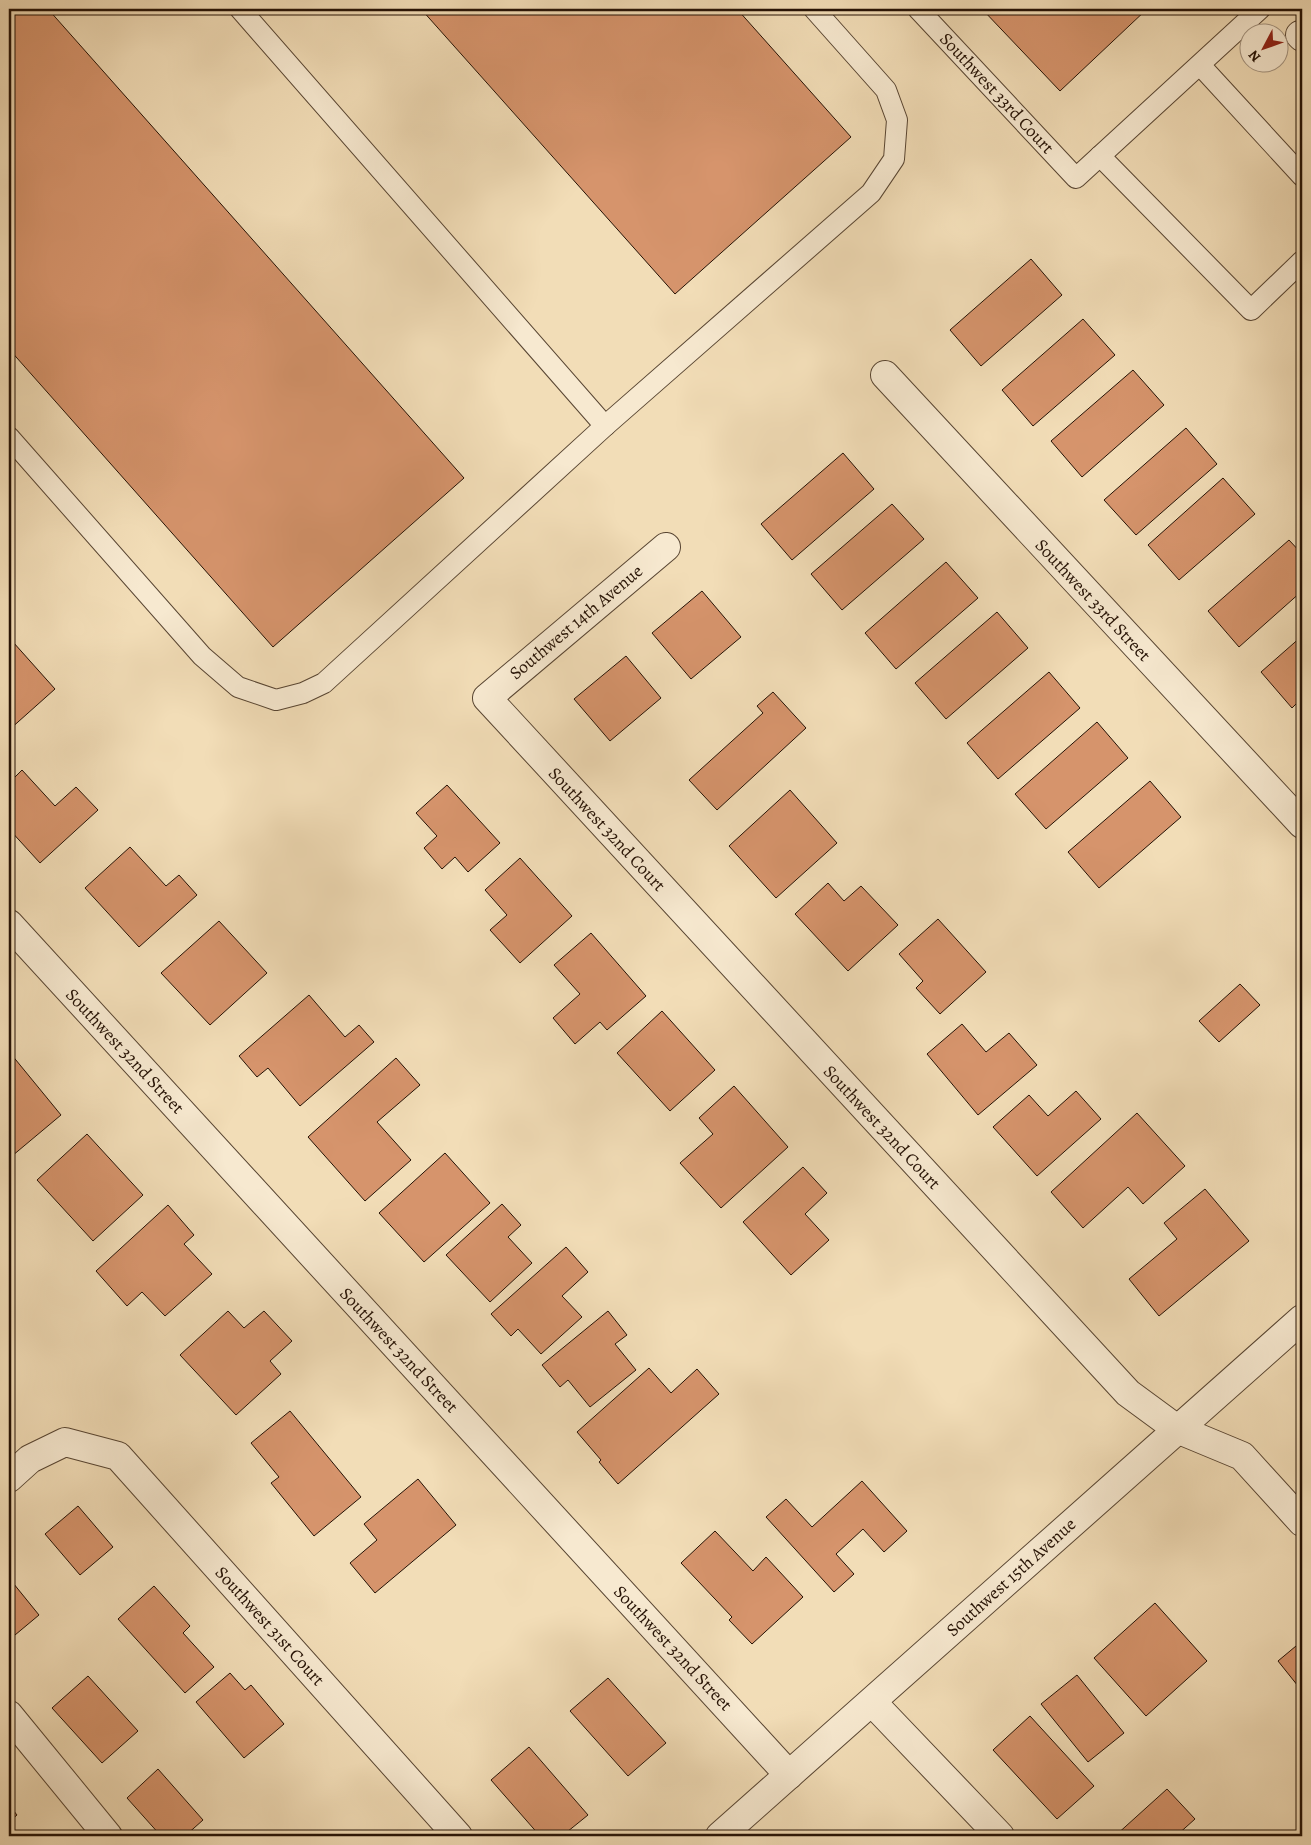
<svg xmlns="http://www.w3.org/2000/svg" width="1311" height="1845" viewBox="0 0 1311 1845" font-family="Alegreya,serif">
<rect width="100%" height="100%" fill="#f2ddb7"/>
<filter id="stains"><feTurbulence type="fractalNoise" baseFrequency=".004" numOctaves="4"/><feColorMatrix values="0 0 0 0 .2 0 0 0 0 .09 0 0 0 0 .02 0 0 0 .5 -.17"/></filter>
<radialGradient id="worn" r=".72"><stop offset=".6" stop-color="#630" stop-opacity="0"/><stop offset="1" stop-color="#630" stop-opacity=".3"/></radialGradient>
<!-- building -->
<g fill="#d6946c" stroke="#251205">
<path d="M9,9H48L464,478L273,647L9,349Z"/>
<path d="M421,9H737L851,137L675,294Z"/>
<path d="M982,9H1147L1060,91Z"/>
<path d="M1031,259L1062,295L981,366L950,330Z"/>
<path d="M1083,319L1115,355L1033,426L1002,390Z"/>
<path d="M1133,370L1164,405L1082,477L1051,441Z"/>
<path d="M1186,428L1217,464L1136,535L1104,500Z"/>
<path d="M843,453L874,489L792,560L761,524Z"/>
<path d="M1223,478L1255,514L1179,580L1148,545Z"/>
<path d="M892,504L924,539L842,610L811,574Z"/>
<path d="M1289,540L1302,554V591L1239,647L1208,611Z"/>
<path d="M946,562L978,598L896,669L865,633Z"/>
<path d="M702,591L741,637L691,679L652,633Z"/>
<path d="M997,612L1028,648L946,719L915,683Z"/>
<path d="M1302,636V698L1292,708L1261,672Z"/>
<path d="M13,642L55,689L9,730V646Z"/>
<path d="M626,656L661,698L610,741L574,699Z"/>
<path d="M1049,672L1080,708L998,779L967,743Z"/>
<path d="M773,692L806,728L717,810L689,780L763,713L757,706Z"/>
<path d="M1097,722L1128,758L1046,829L1015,794Z"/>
<path d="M22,770L55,806L76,787L98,810L40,863L9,829V783Z"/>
<path d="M1150,781L1181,817L1099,888L1068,852Z"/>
<path d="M447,785L500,843L468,872L455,857L442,869L424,848L437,836L416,813Z"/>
<path d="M790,790L837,843L776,898L729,846Z"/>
<path d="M130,847L166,886L179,875L197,895L139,947L85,888Z"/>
<path d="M520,858L572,916L520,963L490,930L507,915L485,890Z"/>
<path d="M828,883L844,901L861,886L898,925L848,971L795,914Z"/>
<path d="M938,919L986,972L940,1014L916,988L923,981L899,954Z"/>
<path d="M219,921L267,973L210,1025L161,973Z"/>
<path d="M591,933L646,996L607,1030L600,1022L575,1044L553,1018L580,994L554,965Z"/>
<path d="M1240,984L1260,1005L1219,1042L1199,1021Z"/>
<path d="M309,995L345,1037L359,1025L374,1042L300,1106L268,1068L257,1077L239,1056Z"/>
<path d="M662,1011L715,1070L670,1111L617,1053Z"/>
<path d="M962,1024L986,1052L1009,1033L1037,1065L978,1115L927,1054Z"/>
<path d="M11,1054L61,1115L12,1156L9,1152V1056Z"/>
<path d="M396,1058L420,1085L377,1122L411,1160L365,1201L308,1137Z"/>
<path d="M734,1086L788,1147L721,1208L680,1163L713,1134L699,1118Z"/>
<path d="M1076,1091L1101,1119L1037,1176L993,1127L1029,1095L1048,1116Z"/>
<path d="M1137,1113L1185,1166L1143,1204L1128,1187L1083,1228L1051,1192Z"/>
<path d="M87,1134L143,1195L93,1241L37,1180Z"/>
<path d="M445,1153L490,1203L424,1262L379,1213Z"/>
<path d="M803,1167L827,1193L805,1214L829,1240L791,1275L743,1222Z"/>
<path d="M1205,1189L1249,1241L1159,1316L1129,1279L1177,1239L1164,1223Z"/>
<path d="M502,1204L521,1225L508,1237L532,1263L490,1302L446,1255Z"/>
<path d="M168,1205L194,1235L184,1244L212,1274L165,1316L142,1292L127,1306L96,1271Z"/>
<path d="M566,1247L588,1272L562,1296L582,1317L541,1354L518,1329L511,1336L491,1314Z"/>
<path d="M228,1311L244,1328L264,1311L292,1341L270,1361L281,1374L236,1415L180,1355Z"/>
<path d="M608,1311L627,1335L615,1344L636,1370L590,1407L568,1380L560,1387L542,1365Z"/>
<path d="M649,1368L671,1393L697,1369L719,1394L618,1484L599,1462L601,1460L577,1432Z"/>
<path d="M290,1411L361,1497L314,1536L271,1483L279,1477L251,1443Z"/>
<path d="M418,1479L456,1525L375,1593L350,1563L377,1540L364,1524Z"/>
<path d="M862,1481L907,1531L884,1552L863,1529L836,1554L854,1574L834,1592L766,1517L786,1499L812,1527Z"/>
<path d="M78,1506L113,1547L80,1575L45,1534Z"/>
<path d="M715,1531L753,1571L766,1557L803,1597L752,1644L729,1620L732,1617L681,1563Z"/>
<path d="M9,1578L39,1615L9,1640Z"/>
<path d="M154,1586L190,1626L183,1633L214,1667L185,1693L118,1619Z"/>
<path d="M1155,1603L1207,1661L1146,1716L1094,1658Z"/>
<path d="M1302,1641V1691L1278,1661Z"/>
<path d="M230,1673L245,1690L251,1685L284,1724L244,1758L196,1702Z"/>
<path d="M1077,1675L1124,1733L1088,1762L1041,1704Z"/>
<path d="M88,1676L138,1731L102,1763L52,1708Z"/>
<path d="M608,1678L666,1743L628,1776L570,1711Z"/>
<path d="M1030,1716L1094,1786L1057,1819L993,1750Z"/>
<path d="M529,1747L588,1815L562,1836H540L491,1780Z"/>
<path d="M158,1769L203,1820L185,1836H161L127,1798Z"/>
<path d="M1167,1789L1195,1819L1176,1836H1115Z"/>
<path d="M9,1805L17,1815L9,1822Z"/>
</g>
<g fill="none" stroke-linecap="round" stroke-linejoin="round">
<!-- service casing -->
<g stroke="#584532" stroke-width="22">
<g id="service">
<path d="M240,9L605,426"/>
<path d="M918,9L1076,178L1260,9"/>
<path d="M1200,65L1302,176"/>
<path d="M1100,156L1251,310L1302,261"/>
<path d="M9,437L202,656L238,687L276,700L303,693L324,683L605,426L871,193L894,159L897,120L886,90L814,9"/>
</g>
</g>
<!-- minor casing -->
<g stroke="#584532" stroke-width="30">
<g id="minor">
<path d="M1300,35L1302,37"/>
<path d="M885,375L1302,824"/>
<path d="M666,547L487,698L1128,1393L1177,1429L1242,1456L1302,1522"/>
<path d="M9,924L789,1775"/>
<path d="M9,1478L30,1459L65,1442L118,1456L458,1836"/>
<path d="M872,1702L1000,1836"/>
<path d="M9,1715L108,1836"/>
<path d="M720,1836L1302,1319"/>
</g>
</g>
<!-- service -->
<use href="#service" stroke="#f7e9d0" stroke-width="20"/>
<!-- minor -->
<use href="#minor" stroke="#f7e9d0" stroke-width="28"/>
</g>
<g text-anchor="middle" stroke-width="4" stroke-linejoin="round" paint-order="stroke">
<!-- street labels -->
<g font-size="18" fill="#251205" stroke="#f7e9d0">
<text transform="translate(997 93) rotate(47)" y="6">Southwest 33rd Court</text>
<text transform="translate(1093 600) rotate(47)" y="6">Southwest 33rd Street</text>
<text transform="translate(576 622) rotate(-40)" y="6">Southwest 14th Avenue</text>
<text transform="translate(607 829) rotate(47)" y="6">Southwest 32nd Court</text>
<text transform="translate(125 1051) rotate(47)" y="6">Southwest 32nd Street</text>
<text transform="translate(882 1127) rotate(47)" y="6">Southwest 32nd Court</text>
<text transform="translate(399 1350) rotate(47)" y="6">Southwest 32nd Street</text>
<text transform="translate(1011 1577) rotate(-42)" y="6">Southwest 15th Avenue</text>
<text transform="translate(270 1626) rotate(48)" y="6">Southwest 31st Court</text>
<text transform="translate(673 1648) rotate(47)" y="6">Southwest 32nd Street</text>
</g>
</g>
<!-- margin -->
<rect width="1311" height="1845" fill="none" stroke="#f2ddb7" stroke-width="30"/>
<rect x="10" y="10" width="1291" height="1825" fill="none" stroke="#251205" stroke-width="2.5"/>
<rect x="15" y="15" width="1281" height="1815" fill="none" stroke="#251205"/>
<!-- north arrow -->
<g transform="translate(1264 48) rotate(229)"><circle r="24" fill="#f7e9d0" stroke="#a3937f"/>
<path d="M0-4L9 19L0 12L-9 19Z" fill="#8f2418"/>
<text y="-8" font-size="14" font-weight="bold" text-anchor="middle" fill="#251205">N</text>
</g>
<rect width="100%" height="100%" filter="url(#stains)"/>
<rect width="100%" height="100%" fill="url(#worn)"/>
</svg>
